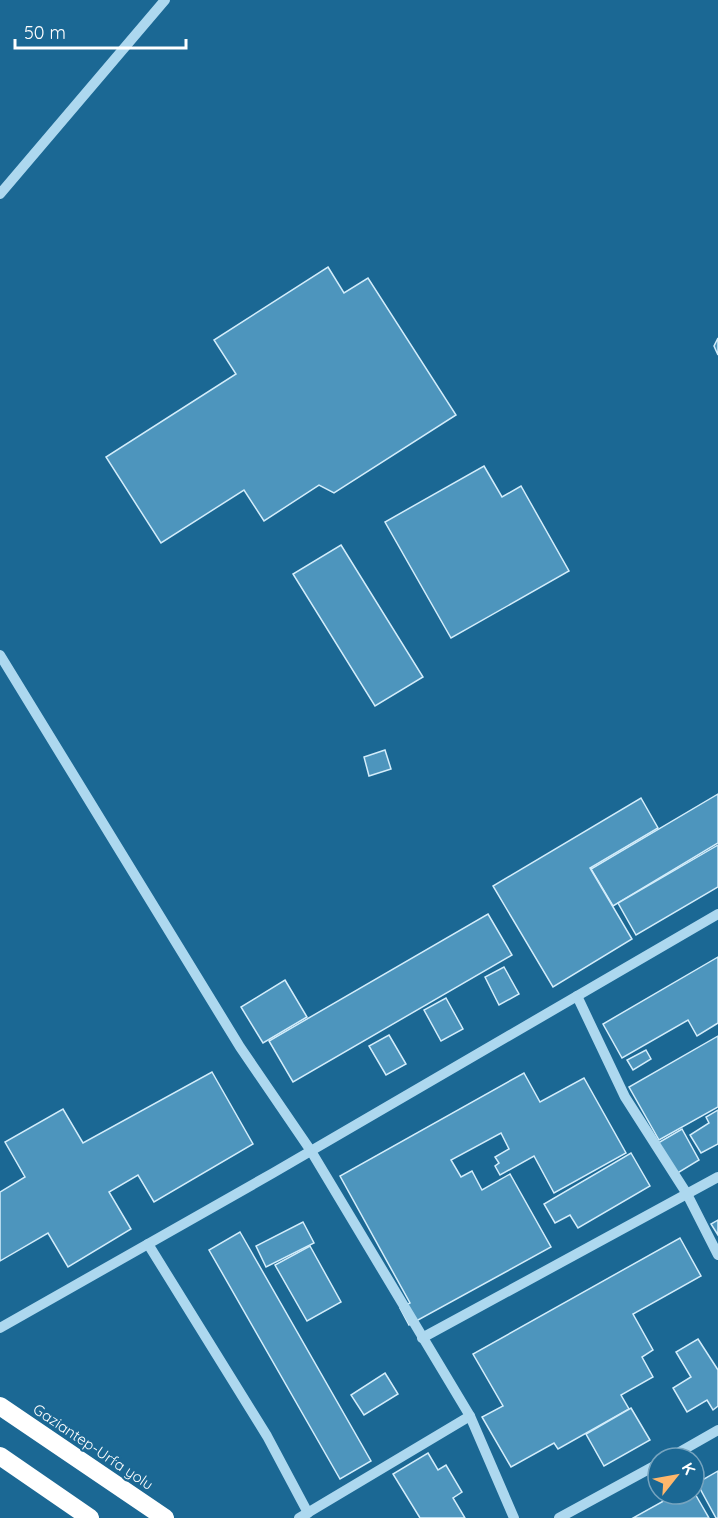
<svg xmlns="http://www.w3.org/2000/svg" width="718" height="1518" viewBox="0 0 718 1518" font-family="Quicksand,sans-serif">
<rect width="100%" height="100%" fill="#1b6894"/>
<!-- building -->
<g fill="#4d95bd" stroke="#d3edfb" stroke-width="1.5">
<path d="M328,267L344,293L368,278L456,415L334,493L319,485L264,521L244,490L161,543L106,457L236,374L214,340Z"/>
<path d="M718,338V355L714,346Z"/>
<path d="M484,466L502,497L521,486L569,571L451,638L385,522Z"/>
<path d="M341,545L423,677L375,706L293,574Z"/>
<path d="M385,750L391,769L369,776L364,757Z"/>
<path d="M718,794V843L613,906L591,869Z"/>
<path d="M641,798L658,828L590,868L632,939L553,987L493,886Z"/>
<path d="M718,845V887L636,935L618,903Z"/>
<path d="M488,914L512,955L293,1082L269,1041Z"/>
<path d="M718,957V1023L697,1036L688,1020L622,1058L603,1024Z"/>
<path d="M504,967L519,994L499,1005L485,977Z"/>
<path d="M285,980L307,1017L263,1043L241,1007Z"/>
<path d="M446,998L463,1029L441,1041L424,1010Z"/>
<path d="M389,1035L406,1064L386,1075L369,1046Z"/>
<path d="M718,1036V1107L659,1140L629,1087Z"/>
<path d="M646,1050L651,1059L633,1070L627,1060Z"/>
<path d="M212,1072L253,1144L154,1202L138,1175L109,1192L131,1229L68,1267L48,1233L0,1261V1192L25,1177L5,1142L63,1109L83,1143Z"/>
<path d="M524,1073L540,1102L584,1078L626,1153L554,1193L534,1156L500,1175L495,1166L499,1163L495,1157L509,1149L501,1133L451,1160L461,1177L472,1171L482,1190L510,1174L551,1247L409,1325L400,1308L410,1303L340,1176Z"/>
<path d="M718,1110V1144L701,1153L690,1135L709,1123L706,1117Z"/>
<path d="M682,1129L699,1160L676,1174L658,1143Z"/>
<path d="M631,1153L650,1186L578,1228L570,1215L555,1223L544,1204Z"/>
<path d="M718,1220V1235L711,1224Z"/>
<path d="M303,1222L314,1243L266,1267L256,1246Z"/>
<path d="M240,1232L371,1461L340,1479L209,1250Z"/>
<path d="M680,1238L701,1276L633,1314L653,1350L642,1357L653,1377L621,1395L629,1409L558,1449L554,1443L511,1467L482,1417L503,1406L473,1354Z"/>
<path d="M310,1246L341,1302L307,1321L275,1265Z"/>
<path d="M698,1339L718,1370V1406L713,1410L707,1400L687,1412L673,1388L691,1377L676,1352Z"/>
<path d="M385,1373L398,1394L364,1415L351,1395Z"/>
<path d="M631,1408L650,1440L604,1466L586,1434Z"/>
<path d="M428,1453L438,1470L446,1465L462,1492L453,1498L465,1518H420L393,1474Z"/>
<path d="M718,1471V1518H716L697,1483Z"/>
<path d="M694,1492L709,1518H633L676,1494H694Z"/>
</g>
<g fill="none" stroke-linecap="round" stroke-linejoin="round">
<!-- minor -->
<g stroke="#add8ef" stroke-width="10">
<path d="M0,194L165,0"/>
<path d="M0,655L240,1047L311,1151L470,1416L514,1518"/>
<path d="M577,996L625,1097L687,1194L718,1255"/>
<path d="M148,1244L267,1436L308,1513"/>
<path d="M0,1328L273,1173L718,914"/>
<path d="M422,1338L718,1177"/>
<path d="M669,1458L718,1430"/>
<path d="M299,1518L470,1416"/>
<path d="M559,1518L658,1464"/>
</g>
<!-- highway -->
<g stroke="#fff" stroke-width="18">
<path d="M0,1406L165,1518"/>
<path d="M0,1456L90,1518"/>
</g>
</g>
<g text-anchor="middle" stroke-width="4.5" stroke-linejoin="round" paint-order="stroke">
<!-- street labels -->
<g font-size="15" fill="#fff" stroke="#1b6894">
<text transform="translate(93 1447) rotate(34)" y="5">Gaziantep-Urfa yolu</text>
</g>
</g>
<!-- north arrow -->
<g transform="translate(676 1476) rotate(59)"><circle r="28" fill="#1b6894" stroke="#76a4bf" stroke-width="1.5"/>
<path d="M0-4.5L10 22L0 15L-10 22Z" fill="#ffb76b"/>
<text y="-9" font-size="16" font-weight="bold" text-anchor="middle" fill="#ffffff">K</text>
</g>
<!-- scale -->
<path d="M15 39v9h171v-9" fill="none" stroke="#ffffff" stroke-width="3"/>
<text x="24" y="39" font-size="18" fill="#ffffff" stroke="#1b6894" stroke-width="4.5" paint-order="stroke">50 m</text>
</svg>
